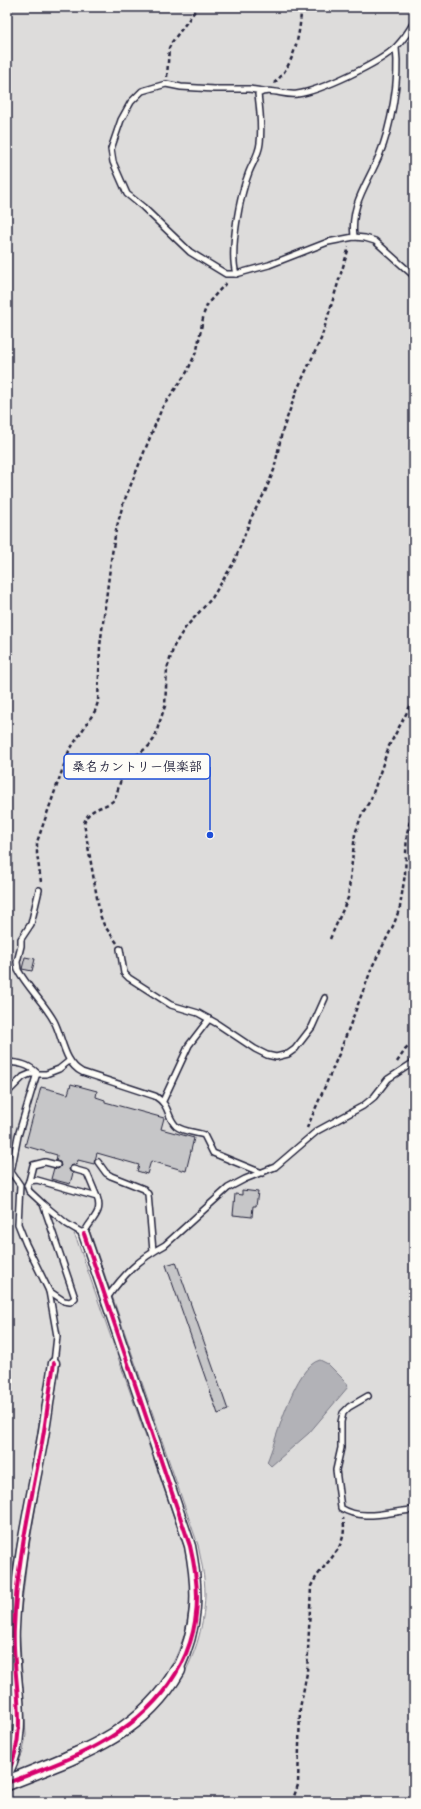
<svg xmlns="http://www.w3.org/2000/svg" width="421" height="1809" viewBox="0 0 421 1809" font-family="Delius,'Klee One',sans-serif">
<rect width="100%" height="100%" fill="#fdfcf7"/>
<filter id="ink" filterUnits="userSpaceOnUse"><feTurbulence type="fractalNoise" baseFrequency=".025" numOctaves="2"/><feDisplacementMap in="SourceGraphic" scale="8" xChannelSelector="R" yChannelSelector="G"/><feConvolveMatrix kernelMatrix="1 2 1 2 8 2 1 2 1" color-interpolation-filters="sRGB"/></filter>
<g filter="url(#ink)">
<!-- green -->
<g fill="#dddcdb" stroke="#807f8b">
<path d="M7,7H414V1802H7V1792C38,1776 71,1766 102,1751C164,1720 203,1664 205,1594C205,1577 201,1561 198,1545L90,1232L74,1234L77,1240L184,1546C204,1629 171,1695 98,1737C89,1742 79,1745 70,1749C52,1757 33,1765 14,1773L23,1752L26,1735L19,1628L27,1559L60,1363L49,1361L34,1454L14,1561L7,1635Z"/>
<path d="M7,1678L11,1679L15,1719L14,1733L7,1759Z"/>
</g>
<!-- water -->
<path fill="#b2b2b7" stroke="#787885" d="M320,1360L328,1364L347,1383L348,1387L309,1433L271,1466L267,1462C277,1439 294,1366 320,1360Z"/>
<!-- building -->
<g fill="#c6c6c8" stroke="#22223b">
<path d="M25,957L35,959L32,971L22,969Z"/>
<path d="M71,1084L97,1091L96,1097L105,1100V1102L164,1118L161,1129L194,1138L186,1171L151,1161L147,1174L137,1171L139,1165L97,1153L94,1164L78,1160L77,1164L70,1166L69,1170L73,1173L70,1184L51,1179L54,1168L58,1169L61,1166L60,1162L56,1161L57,1155L25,1146L41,1087L68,1094Z"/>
<path d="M242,1190L258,1192L256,1206H253L252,1217L233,1215L235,1194L242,1195Z"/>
<path d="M176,1262L228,1410L218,1414L166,1265Z"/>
</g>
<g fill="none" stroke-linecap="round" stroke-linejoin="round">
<!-- lane casing -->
<g stroke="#22223b" stroke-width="8">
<g id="lane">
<path d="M263,91L249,89H214L181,87L166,84L142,91L131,102L121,120L111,149L113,162L127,194L143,207L190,252L226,274H236L269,265L328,242L354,237L365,238L375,241L414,276"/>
<path d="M354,237C350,204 367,185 379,156C391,127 400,79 396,48"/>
<path d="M236,274C229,250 240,195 249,172C253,162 259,154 260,143C262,127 260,110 258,94C270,87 284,96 297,94C320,91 380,63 396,47C403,40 409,31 414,22"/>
<path d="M39,890L31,924L21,939V946L17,962L18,970C28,988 44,1003 54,1021C63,1038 64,1063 82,1072L155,1096C171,1106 166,1116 176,1126C183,1132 196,1132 204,1135L213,1153L262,1173"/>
<path d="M120,949L124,973L129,978L171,1005L198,1013L216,1023L255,1049L267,1055L276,1057L288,1054L295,1049L312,1027L325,998"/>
<path d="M7,1062C19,1063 28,1064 37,1073L18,1136L11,1172L20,1185L18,1224L26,1244L49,1291L57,1336L54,1363"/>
<path d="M7,1093L23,1077L30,1074H46L59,1069L69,1061"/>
<path d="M163,1101L189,1045L209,1019"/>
<path d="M98,1162L106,1173L111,1176L144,1189L148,1194L153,1251"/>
<path d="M73,1169L87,1173L97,1197"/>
<path d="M29,1181L33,1165L45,1162L57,1165"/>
<path d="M43,1204L67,1224L84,1234C89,1220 104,1214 97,1197L37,1180L29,1181L27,1185L29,1191L43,1204L75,1298L70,1302L64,1301L49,1291"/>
<path d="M107,1298C124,1274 139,1259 165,1245L228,1188L245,1179L275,1167L317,1131L363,1106L374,1097L388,1079L414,1062"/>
<path d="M368,1396L349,1407L343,1413L341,1422V1448L336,1470L341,1508C363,1522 390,1511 414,1510"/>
</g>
</g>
<!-- street casing -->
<g stroke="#22223b" stroke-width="13">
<g id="street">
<path d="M84,1234L190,1546C199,1592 198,1627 178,1670"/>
<path d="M7,1774C31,1728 11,1677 14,1628C16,1569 29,1511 40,1453C46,1424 49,1393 54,1363"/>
</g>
</g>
<!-- secondary casing -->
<g stroke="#22223b" stroke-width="17">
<path id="secondary" d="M7,1783C74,1756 140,1737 178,1670"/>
</g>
<!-- path -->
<g stroke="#22223b" stroke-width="2.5" stroke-dasharray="4 3" stroke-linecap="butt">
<path d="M167,77L169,48L172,42L198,7"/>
<path d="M274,83C294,67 301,32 301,7"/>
<path d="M41,882L37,854V842L69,751L95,711L98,702L100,646L111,560L116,530L123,504L162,408L187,372L197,350L204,313L208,303L227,282"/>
<path d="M330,939L348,898L355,834L362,814L371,799L389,746L414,699"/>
<path d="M117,943L104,925L100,915L84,823C89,806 106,809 115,799L126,763L149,746L154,739L165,706L167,669L174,646L185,628L212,598L234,562L252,516L265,492L274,470L282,432L297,390L321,339L349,247"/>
<path d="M397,1062L405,1050L414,1041"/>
<path d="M307,1128L339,1054L373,965L394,924L400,907L405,874L407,833L414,805"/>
<path d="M292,1802L298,1785L300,1708L307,1673L311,1586C324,1560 349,1551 343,1518"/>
</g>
<!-- lane -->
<use href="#lane" stroke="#fdfcf7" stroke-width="5"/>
<!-- street -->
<use href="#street" stroke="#fdfcf7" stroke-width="10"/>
<!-- secondary -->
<use href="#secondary" stroke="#fdfcf7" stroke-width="14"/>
<!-- cycleway casing -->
<g stroke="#fdfcf7" stroke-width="6">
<g id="cycleway">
<path d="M7,1774C31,1728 11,1677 14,1628C16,1569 29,1511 40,1453C46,1424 49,1393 54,1363"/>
<path d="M7,1783C38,1771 71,1760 99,1744C155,1713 197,1664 197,1597C197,1580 194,1563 190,1546L84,1234"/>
</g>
</g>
<!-- cycleway -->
<use href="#cycleway" stroke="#d6006c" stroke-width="4"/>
</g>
</g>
<!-- callouts -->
<path fill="none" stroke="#1d4ed8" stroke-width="1.5" d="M210 835L210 767"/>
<circle fill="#1d4ed8" stroke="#fdfcf7" stroke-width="1.5" cx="210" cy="835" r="4"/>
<rect fill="#fdfcf7" stroke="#1d4ed8" stroke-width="1.5" x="64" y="754" width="146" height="25" rx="4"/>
<g font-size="13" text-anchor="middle" font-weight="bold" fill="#22223b">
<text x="137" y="771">桑名カントリー倶楽部</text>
</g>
<!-- margin -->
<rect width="421" height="1809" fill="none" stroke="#fdfcf7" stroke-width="24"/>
<rect x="12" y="12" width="397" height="1785" fill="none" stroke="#22223b" stroke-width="1.5" filter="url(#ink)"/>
</svg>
